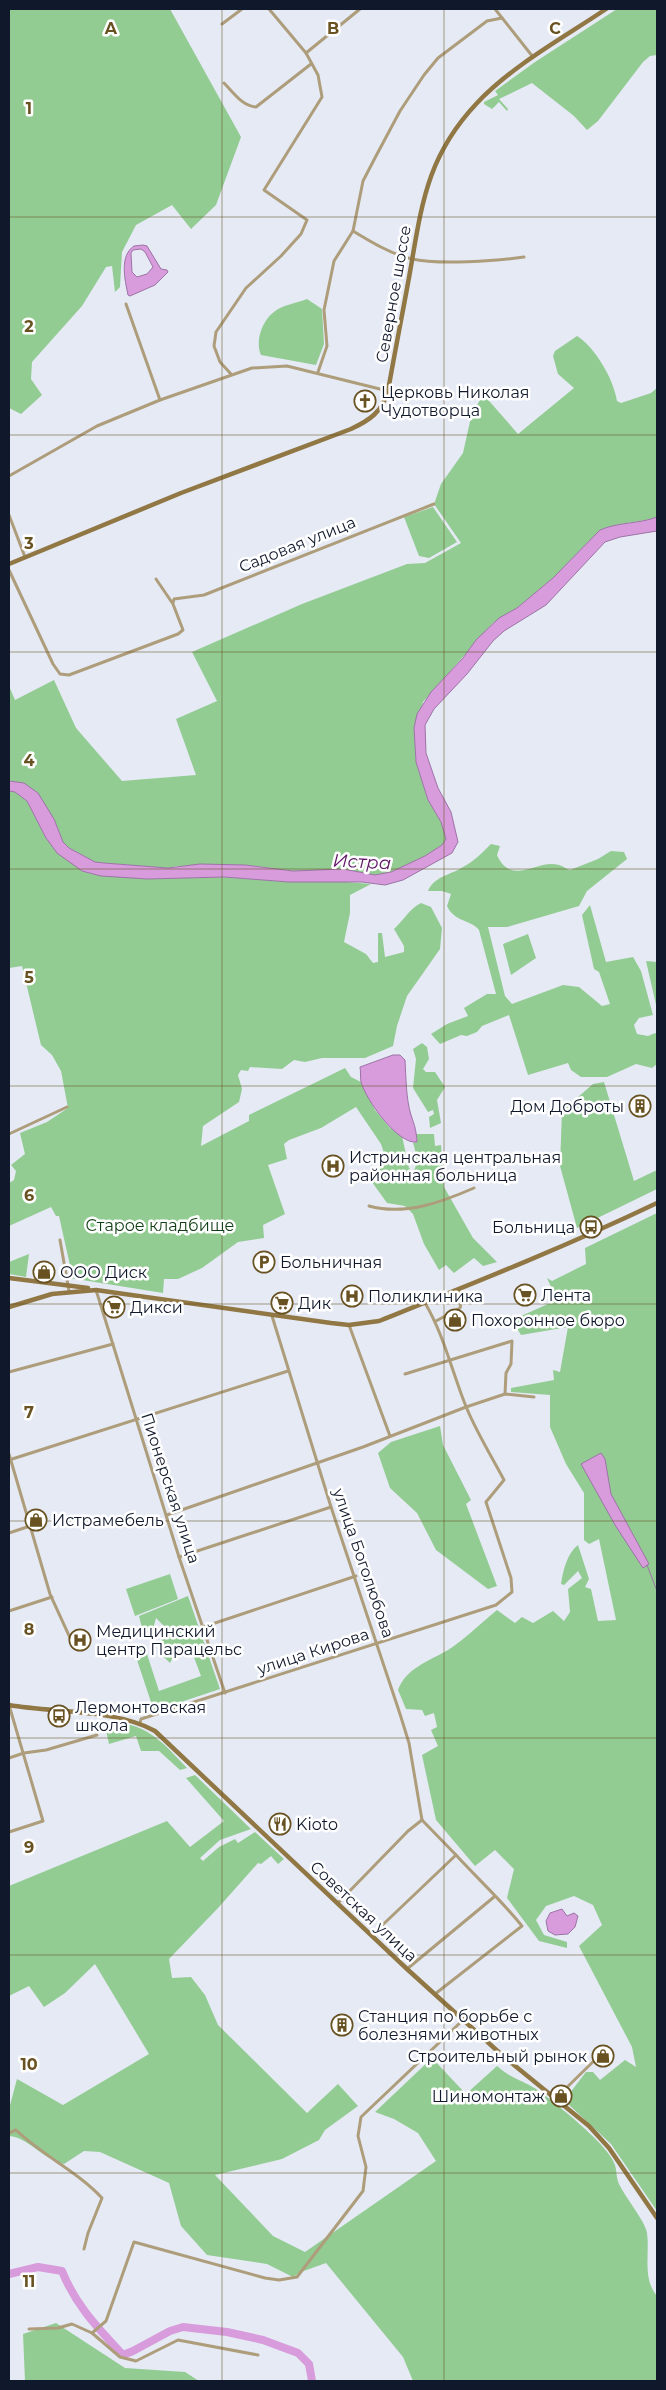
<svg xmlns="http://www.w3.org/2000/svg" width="666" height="2390" viewBox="0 0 666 2390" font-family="Montserrat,sans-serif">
<rect width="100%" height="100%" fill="#e5eaf5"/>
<!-- green -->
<g fill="#93cc93">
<path d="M9,9H170L241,137L216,205L191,229L172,205L136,225L122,252L120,287L115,292L112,266L106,267L82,306L32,362L31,379L42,395L21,414L9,408Z"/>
<path d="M617,9H657V55L650,56L643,62L598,121L587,130L574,116L532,83L499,99L508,109L507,111L499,102L492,109L484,104V102L498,95L495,91L535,62Z"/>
<path d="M307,299L322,309L324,344L316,365L261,355C255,341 262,321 274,312C282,305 297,303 307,299Z"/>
<path d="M577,336C595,347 614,380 617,401L621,403L651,393L657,388V517C639,523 618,522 600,530L553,578L517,608L493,623L423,702L415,740L416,762L428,800L441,822L446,839L442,845L425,856L391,872L375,875L343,869L303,872L245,865L178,866L168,868L104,863L95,862L69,848L63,842L54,819L24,783L9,781V686L15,700L54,680L76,728L122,781L196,775L176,719L217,701L192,652L302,604L407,564L425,563L461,543L434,504L441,484L463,453L471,417L483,394L518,434L574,388L558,374L553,356L555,351Z"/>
<path d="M433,507L457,542L429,558L419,556L404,517Z"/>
<path d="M9,791L15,792L27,801L46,838L82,871L92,874L148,879L224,877L289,882L335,881L371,884L350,895V913L344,942L366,954L373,963L378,962V933H382L385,957L404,952V946L394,929C404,920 410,908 421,903L431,907L442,928L440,949L407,996L397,1026L393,1046L365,1058H322L305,1062L294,1060L282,1069L250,1067L248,1071L241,1070L238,1075L242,1089L239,1102L203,1126L201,1146L249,1121V1115L345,1068L351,1077L361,1082L375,1110L390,1128L402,1136L409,1168L413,1172C419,1163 416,1153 413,1143L417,1142L416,1134H434L435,1146L441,1145L444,1187L473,1238L497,1262L483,1266L474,1258L454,1273L446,1265L439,1270L424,1244L413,1214L405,1206L387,1203L372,1182L386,1159L381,1144L356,1107L321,1128L289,1140L284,1144L287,1159L268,1165L285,1214L263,1225L264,1238L238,1242L202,1268L178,1279H164L163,1293L70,1278L71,1270L59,1216H56L51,1207L9,1226V1183L14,1180L16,1171L11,1165L25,1154L20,1133L47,1122L68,1108L61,1071L52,1055L41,1045L22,966L9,968Z"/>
<path d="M491,844L500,846L497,855C512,888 537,858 559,865C563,866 566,869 570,870L598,859L611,851L624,852L627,859L587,891L579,906L507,927H488L505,996L512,1004L563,985L579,987L602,1006L610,1004L599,972L594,969L582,915L590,905L606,962L633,957L641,971L653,1015L639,1018L634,1025L637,1034L648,1036L655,1033L657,1034V1064L652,1068L636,1064L607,1077H581L571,1070L568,1063L528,1075L509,1015L482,1026L477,1032L467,1036L461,1035L440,1044L431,1034L447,1024L468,1016L464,1008L487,994H496L479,930C472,920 454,922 447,906L451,894L442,891H428C434,876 451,875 463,867C474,861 482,853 491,844Z"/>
<path d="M528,934L536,958L511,975L503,944Z"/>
<path d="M646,961L657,962V1009Z"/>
<path d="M422,1043L427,1047L429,1059L423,1069L426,1072H435L445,1087L437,1100L441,1123L430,1128L429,1117L434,1114L433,1110L428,1112L413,1088L416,1059L413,1049Z"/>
<path d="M604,1082L634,1181L657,1170V1189L577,1228L560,1166L562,1111L593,1084Z"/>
<path d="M657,1213V2211L611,2144L567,2103L566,2098L586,2072H593L600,2080L625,2060L636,2067L632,2047L579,1946L602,1925L593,1905L574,1896L546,1906L536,1920L544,1935L567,1942V1948L539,1941L507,1898L514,1869L495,1850L475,1866L436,1820L422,1755L438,1746L431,1730L437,1727L434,1713L425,1716L422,1710L406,1709L398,1690C406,1668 429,1661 448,1650C465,1639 481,1623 497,1610L515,1623L522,1617L533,1623L553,1611L564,1621L570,1612L568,1589L582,1578L578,1571L564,1585L561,1584C563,1571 567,1553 578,1545L589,1579L585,1587L591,1589L598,1621L616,1620L599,1539L589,1544L584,1540V1493L566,1464L550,1427V1395L511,1392V1388L554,1380L553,1370L560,1372L568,1327L521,1335L512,1320L557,1300L547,1278L552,1281L586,1264L585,1248Z"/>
<path d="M29,1254L26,1277L9,1274V1262Z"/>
<path d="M440,1426L443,1445L471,1500L466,1504L497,1586L488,1589L436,1550L417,1513L390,1488L378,1453L391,1442Z"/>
<path d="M170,1574L178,1599L135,1616L126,1589Z"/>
<path d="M188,1596L220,1689L154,1711L134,1651L145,1648L159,1691L201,1676L189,1644C179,1648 175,1653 170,1663L163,1656L161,1632L165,1627L156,1618L153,1629L144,1636L139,1616Z"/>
<path d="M121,1723C151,1727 167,1747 187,1768L180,1770L159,1751H141L136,1736L109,1744L105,1725Z"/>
<path d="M195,1775L251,1829L220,1840L200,1858L203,1861L219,1847L235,1839L238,1843L255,1832L284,1859L278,1864L271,1856L261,1864L258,1863L218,1908L169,1959L172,1978L191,1977L205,1995L218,2025L307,2113L338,2084L358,2106L325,2130L319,2140L282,2159L215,2175L273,2236L305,2252L436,2161L418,2133L394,2119L375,2112L432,2058L466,2094L497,2066C510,2078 522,2080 536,2089C553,2101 610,2146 615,2165C617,2172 616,2177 619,2184C625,2197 645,2221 647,2233C650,2254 642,2278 657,2296V2381H413L403,2357L326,2263L301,2272L293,2277L267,2264L207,2255L181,2226L169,2183L100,2152L84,2151L64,2164C40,2158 30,2138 9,2136V2109L17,2079L63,2105L149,2054L95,1964L65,1993L44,2007L29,1986L9,1996V1886L167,1821L190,1847L224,1821L186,1778Z"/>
<path d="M56,2323L125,2368L185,2372L199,2381H25L23,2334Z"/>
</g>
<!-- water -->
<g fill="#d89bdb" stroke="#9c74a6" fill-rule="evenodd">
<path d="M143,245L147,246L161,269L167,270L168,272L155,285L130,296L128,295C125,280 119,256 134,246ZM141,249L145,252L153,267L147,274L137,277L132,272L131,253L133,250Z"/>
<path d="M657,517V531L620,537L605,542L546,605L504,631L493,641L467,674L434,709L425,725L426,753L438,788L451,812L458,842L452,853L403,880L385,885L362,882H289L224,877L148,879L101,876L82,871L57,853L46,838L27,801L15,792L9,791V781L24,783L38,793L54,819L63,842L69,848L95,862L104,863L168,868L200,864L245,865L293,871L343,869L375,875L391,872L425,856L442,845L446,839L441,822L428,800L416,762L414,728L417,714L431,692L463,658L476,640L499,618L517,608L553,578L600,530C618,522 639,524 657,517Z"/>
<path d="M393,1055H400L405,1060C406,1077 406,1099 411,1115C415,1127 416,1129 417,1142C398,1145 366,1100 361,1082C360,1078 361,1072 360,1067Z"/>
<path d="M601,1453L605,1459L611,1494L649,1564L643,1568L615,1525L581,1464Z"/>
<path d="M562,1909L567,1916L574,1913L578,1916L575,1927L568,1934L555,1935L548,1931L546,1921L550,1913Z"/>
</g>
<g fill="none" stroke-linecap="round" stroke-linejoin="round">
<!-- stream -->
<path stroke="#9c74a6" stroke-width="1" d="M647,1565L657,1591"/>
<!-- river -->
<path stroke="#d89bdb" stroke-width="8" d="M9,2274L38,2267L62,2271C76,2306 98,2328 123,2355L133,2351L170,2331L183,2327L227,2332L263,2340L298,2353L309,2364L312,2381"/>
<!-- street -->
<g stroke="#ae9d7b" stroke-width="3">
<path d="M495,9L533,57"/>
<path d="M222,24L242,9"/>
<path d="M306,53L360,9"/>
<path d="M224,83C233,92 242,106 256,107L311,64"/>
<path d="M353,231C371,242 391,254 412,259C438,265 497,261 524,257"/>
<path d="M126,304L160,400"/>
<path d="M318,372L327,346L324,310L334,261L353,231L363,181L376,156L400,111L424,75L438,58L487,21L502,18"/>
<path d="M231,374L220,362L214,346L216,332L246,288L281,256L301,234L307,220L264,190L322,97L318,75L306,53L269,9"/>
<path d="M9,476L97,426L160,400L252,368L287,366L388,391"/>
<path d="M9,515L25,557"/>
<path d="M9,570L53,664L60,674L69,675L178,634L183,630L173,604L156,579"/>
<path d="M173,603L174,599L204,595L434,504"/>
<path d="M9,1134L67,1107"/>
<path d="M369,1206C405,1216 442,1202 474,1188"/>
<path d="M60,1240L69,1291"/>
<path d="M96,1290L179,1557L225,1693"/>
<path d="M272,1316L331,1507L400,1714L409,1743L422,1820"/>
<path d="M436,1321L460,1308L462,1299L459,1290"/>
<path d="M349,1325L390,1436"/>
<path d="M9,1372L113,1344"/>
<path d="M405,1374L512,1341L511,1364L506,1373L505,1394"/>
<path d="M9,1454L50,1594L72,1642"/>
<path d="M9,1460L288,1371"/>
<path d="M167,1515L363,1447L466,1407L505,1394L534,1397"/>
<path d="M9,1533L30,1526"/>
<path d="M179,1557L331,1507"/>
<path d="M9,1611L52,1597"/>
<path d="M203,1627L356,1576"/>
<path d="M140,1723L141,1719L496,1605L512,1592L511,1578L486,1502L504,1480C491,1455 475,1430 465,1404C452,1371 443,1333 425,1303"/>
<path d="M9,1758L24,1753L46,1750L97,1735"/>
<path d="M9,1832L43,1821L9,1705"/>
<path d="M338,1903L408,1831L422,1820"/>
<path d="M372,1935L456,1855L422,1820"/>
<path d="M407,1969L494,1897"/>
<path d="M435,1994L522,1926C502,1901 478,1879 456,1855"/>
<path d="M556,2098L603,2052"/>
<path d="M9,2133L16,2130C43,2156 77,2171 102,2198L88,2233L84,2249"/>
<path d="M29,2329L58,2328L72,2324L92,2333L120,2357L136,2361L178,2340L258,2355"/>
<path d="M92,2333L106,2321L134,2242L265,2278L279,2280L297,2277L363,2191L366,2167L358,2136L361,2117L463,2020"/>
</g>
<!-- secondary -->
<g stroke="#907744" stroke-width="4.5">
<path d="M9,564L181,493L351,429C370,420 382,412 388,391C395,351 403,311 410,272C422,203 427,156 477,103C513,65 563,38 606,9"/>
<path d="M9,1278L88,1288"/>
<path d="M9,1307L52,1294L96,1290L331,1323L349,1325L379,1321C474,1283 565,1247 657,1203"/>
<path d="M9,1705C54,1713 116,1709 155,1731L407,1969L503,2056L589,2126L609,2148L657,2218"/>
</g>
</g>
<!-- grid -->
<path fill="none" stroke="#685222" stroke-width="1" stroke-opacity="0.55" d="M222,9V2381M444,9V2381M9,217H657M9,435H657M9,652H657M9,869H657M9,1086H657M9,1304H657M9,1521H657M9,1738H657M9,1955H657M9,2173H657"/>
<!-- icons -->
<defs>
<g id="church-ring" transform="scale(1.125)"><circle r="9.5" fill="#fff" stroke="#685222" stroke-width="1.5"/><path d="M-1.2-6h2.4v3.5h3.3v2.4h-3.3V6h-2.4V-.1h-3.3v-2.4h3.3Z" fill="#685222"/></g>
<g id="building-ring" transform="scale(1.125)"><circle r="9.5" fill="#fff" stroke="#685222" stroke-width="1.5"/><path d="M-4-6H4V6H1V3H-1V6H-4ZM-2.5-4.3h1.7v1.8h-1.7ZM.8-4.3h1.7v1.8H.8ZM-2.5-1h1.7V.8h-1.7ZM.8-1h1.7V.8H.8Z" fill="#685222"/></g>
<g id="hospital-ring" transform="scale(1.125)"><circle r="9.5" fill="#fff" stroke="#685222" stroke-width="1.5"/><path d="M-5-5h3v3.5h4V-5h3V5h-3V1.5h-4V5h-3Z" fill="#685222"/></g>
<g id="bus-ring" transform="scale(1.125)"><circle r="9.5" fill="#fff" stroke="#685222" stroke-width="1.5"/><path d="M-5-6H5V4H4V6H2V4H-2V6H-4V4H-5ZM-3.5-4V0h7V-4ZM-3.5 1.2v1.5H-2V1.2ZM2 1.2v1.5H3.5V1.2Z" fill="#685222"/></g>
<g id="parking-ring" transform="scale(1.125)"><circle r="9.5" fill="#fff" stroke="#685222" stroke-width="1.5"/><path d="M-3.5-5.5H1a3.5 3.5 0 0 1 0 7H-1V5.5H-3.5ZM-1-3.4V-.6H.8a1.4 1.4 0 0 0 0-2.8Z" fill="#685222"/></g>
<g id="shop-ring" transform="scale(1.125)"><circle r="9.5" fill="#fff" stroke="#685222" stroke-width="1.5"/><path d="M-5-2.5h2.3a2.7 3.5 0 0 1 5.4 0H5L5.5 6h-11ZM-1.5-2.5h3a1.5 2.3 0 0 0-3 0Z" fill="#685222"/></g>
<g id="supermarket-ring" transform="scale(1.125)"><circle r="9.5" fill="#fff" stroke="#685222" stroke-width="1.5"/><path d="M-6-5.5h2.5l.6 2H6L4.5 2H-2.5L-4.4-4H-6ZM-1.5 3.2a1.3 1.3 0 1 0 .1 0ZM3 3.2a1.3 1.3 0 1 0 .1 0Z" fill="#685222"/></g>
<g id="restaurant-ring" transform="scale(1.125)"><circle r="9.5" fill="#fff" stroke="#685222" stroke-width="1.5"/><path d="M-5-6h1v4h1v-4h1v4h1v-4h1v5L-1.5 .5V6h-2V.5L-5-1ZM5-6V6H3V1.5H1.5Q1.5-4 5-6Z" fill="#685222"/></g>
</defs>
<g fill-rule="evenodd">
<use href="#church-ring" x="365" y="401"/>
<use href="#building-ring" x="640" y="1106"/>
<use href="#hospital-ring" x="333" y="1166"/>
<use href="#bus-ring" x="591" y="1227"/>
<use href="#parking-ring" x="264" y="1262"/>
<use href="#shop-ring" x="44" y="1272"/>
<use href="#supermarket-ring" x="525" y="1295"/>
<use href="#hospital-ring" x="352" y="1296"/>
<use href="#supermarket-ring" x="282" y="1303"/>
<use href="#supermarket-ring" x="114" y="1307"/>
<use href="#shop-ring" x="455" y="1320"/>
<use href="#shop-ring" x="36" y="1520"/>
<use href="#hospital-ring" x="80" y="1640"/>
<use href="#bus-ring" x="59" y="1716"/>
<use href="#restaurant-ring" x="280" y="1824"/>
<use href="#building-ring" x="342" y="2025"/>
<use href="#shop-ring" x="603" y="2056"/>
<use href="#shop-ring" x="561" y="2096"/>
</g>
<g text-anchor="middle" stroke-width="5" stroke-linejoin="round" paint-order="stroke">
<!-- street labels -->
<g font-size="16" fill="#10192c" stroke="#fff">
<text transform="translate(393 294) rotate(-80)" y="6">Северное шоссе</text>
<text transform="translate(297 544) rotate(-22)" y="6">Садовая улица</text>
<text transform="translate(171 1488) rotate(72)" y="6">Пионерская улица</text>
<text transform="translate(364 1563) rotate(71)" y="6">улица Боголюбова</text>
<text transform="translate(313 1651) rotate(-18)" y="6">улица Кирова</text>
<text transform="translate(364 1911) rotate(43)" y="6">Советская улица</text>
</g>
<!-- poi labels -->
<g font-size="16" fill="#10192c" stroke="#fff" text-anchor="start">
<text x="381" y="398">Церковь Николая<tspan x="381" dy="18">Чудотворца</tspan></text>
<text x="624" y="1112" text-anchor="end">Дом Доброты</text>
<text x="349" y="1163">Истринская центральная<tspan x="349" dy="18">районная больница</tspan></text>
<text x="575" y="1233" text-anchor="end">Больница</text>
<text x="280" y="1268">Больничная</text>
<text x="60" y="1278">ООО Диск</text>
<text x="541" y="1301">Лента</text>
<text x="368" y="1302">Поликлиника</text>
<text x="298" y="1309">Дик</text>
<text x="130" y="1313">Дикси</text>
<text x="471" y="1326">Похоронное бюро</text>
<text x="52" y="1526">Истрамебель</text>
<text x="96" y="1637">Медицинский<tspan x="96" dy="18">центр Парацельс</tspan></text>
<text x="75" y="1713">Лермонтовская<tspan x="75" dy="18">школа</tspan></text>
<text x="296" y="1830">Kioto</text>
<text x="358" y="2022">Станция по борьбе с<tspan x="358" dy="18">болезнями животных</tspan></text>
<text x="587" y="2062" text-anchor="end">Строительный рынок</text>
<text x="545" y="2102" text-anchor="end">Шиномонтаж</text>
</g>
<!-- park labels -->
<g font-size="16" fill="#113f15" stroke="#fff">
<text x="160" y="1231">Старое кладбище</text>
</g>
<!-- water labels -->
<g font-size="18" font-style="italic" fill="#601766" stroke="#fff">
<text transform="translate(362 862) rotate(3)" y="6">Истра</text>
</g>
</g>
<g font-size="16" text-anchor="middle" font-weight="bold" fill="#685222" stroke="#fff" stroke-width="5" stroke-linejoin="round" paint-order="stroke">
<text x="111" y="34">A</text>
<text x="333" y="34">B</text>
<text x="555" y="34">C</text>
<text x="29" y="114">1</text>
<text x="29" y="332">2</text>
<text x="29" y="549">3</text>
<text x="29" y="766">4</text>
<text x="29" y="983">5</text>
<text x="29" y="1201">6</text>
<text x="29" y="1418">7</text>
<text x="29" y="1635">8</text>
<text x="29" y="1853">9</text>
<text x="29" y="2070">10</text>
<text x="29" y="2287">11</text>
</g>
<!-- border -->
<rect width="666" height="2390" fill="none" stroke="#10192c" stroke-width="20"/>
</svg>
